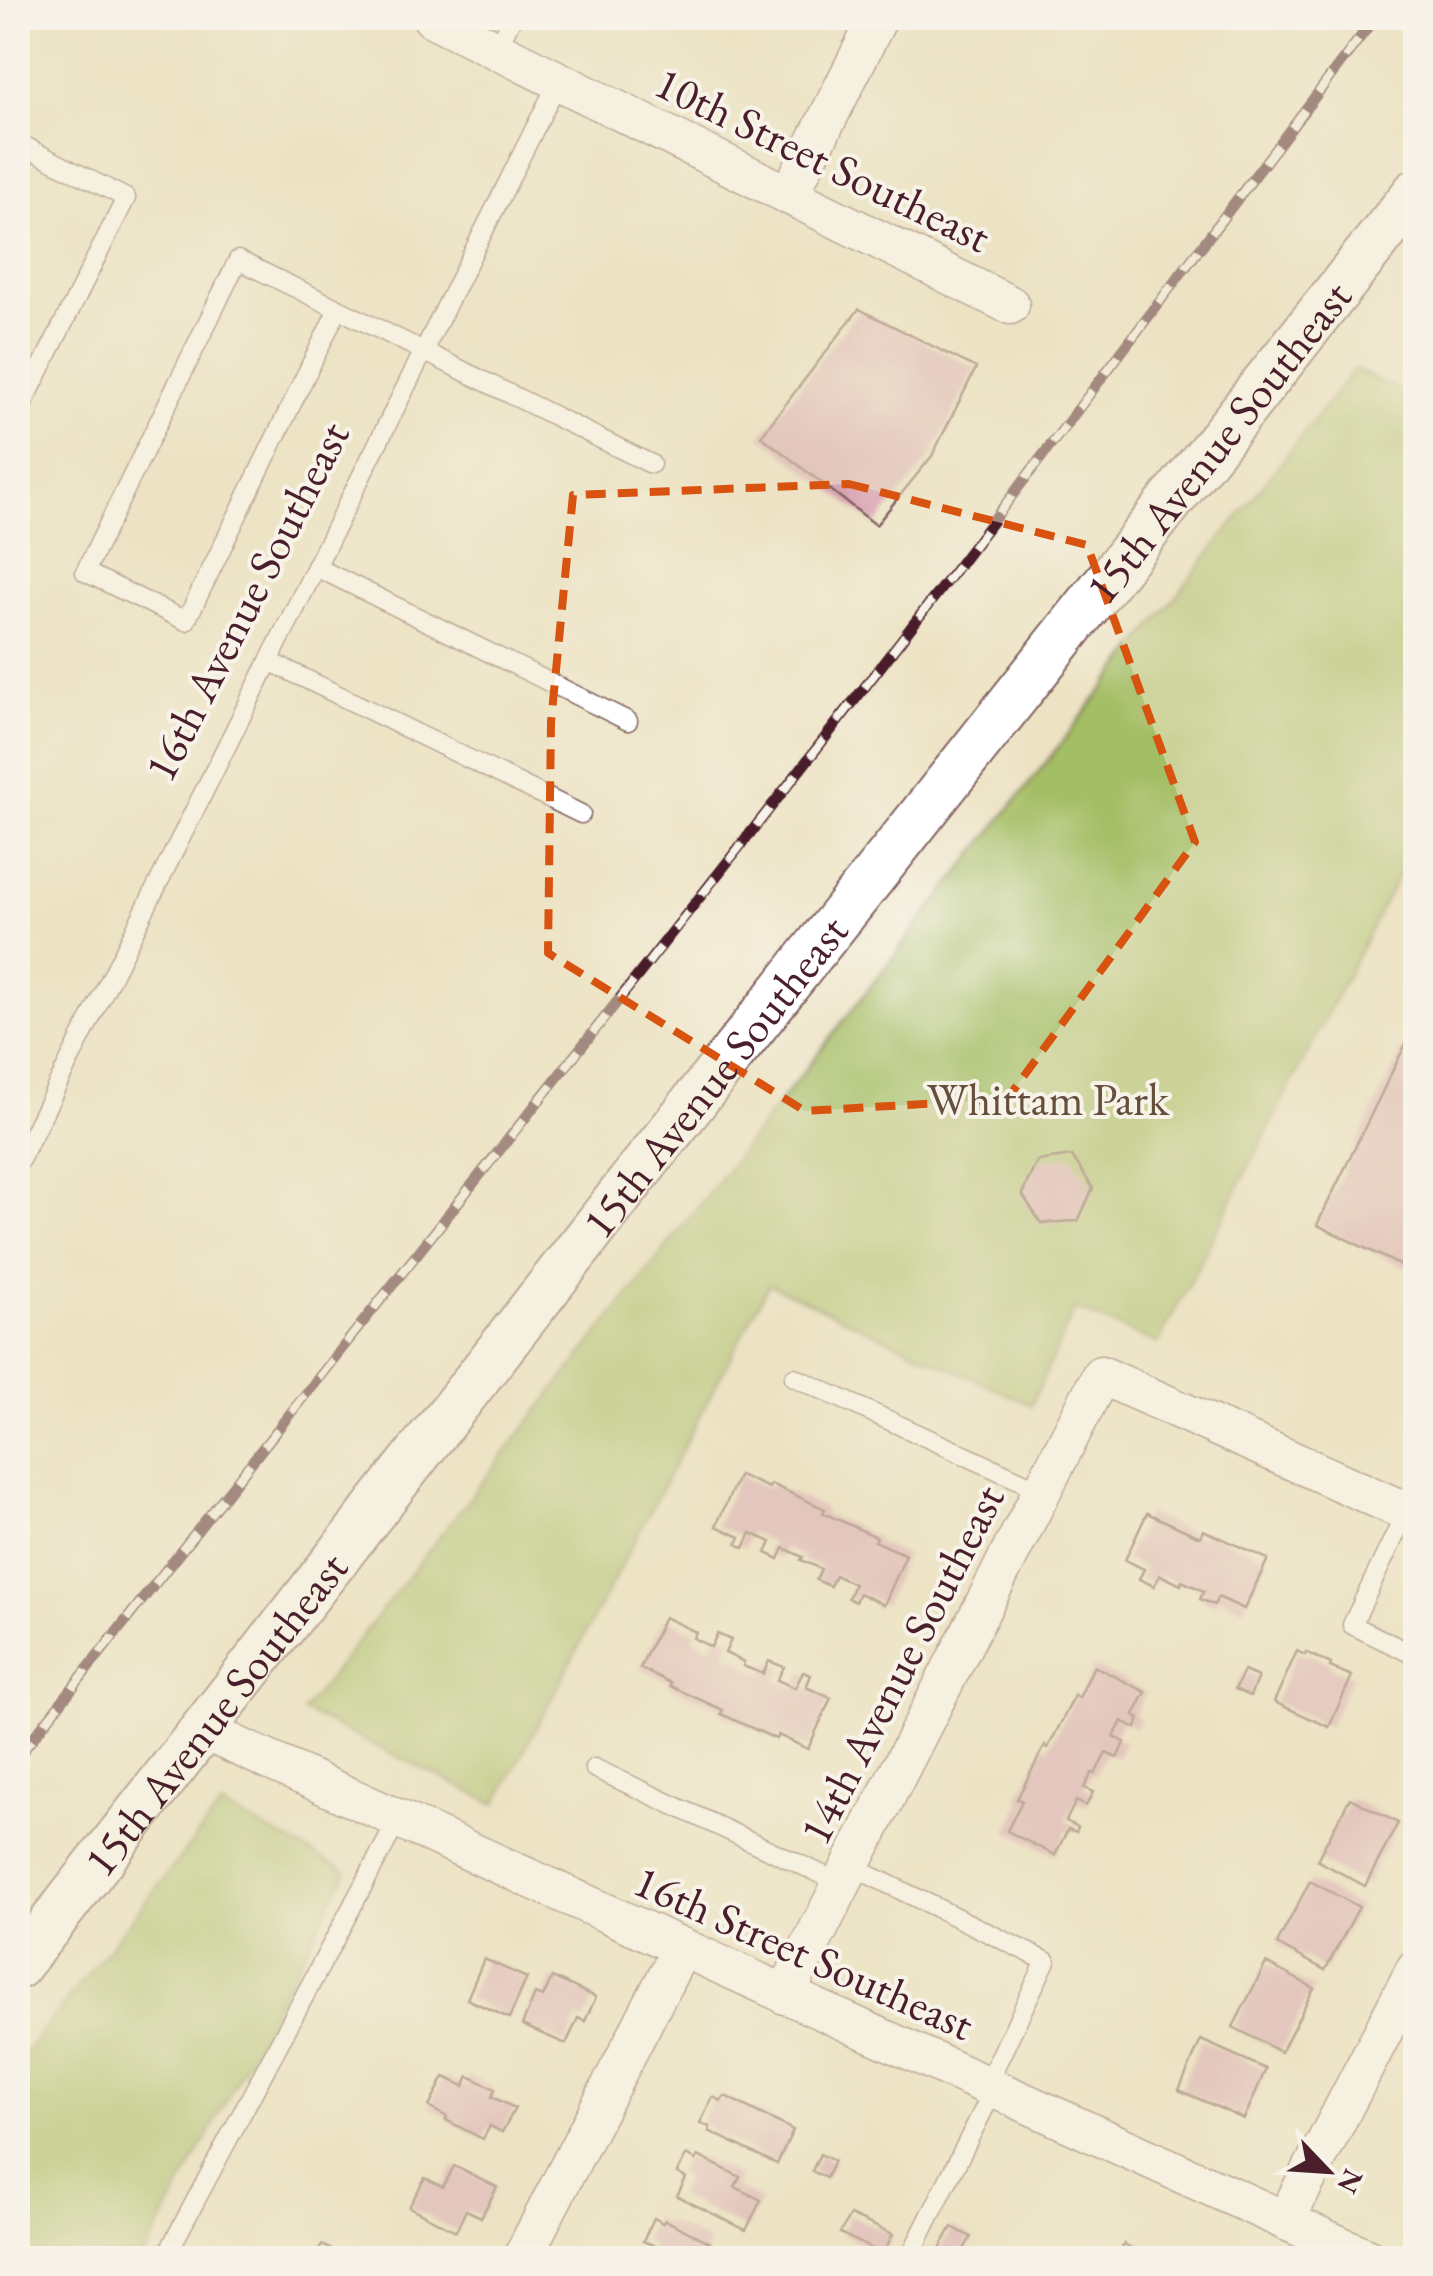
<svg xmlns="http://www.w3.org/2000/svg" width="1433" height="2276" viewBox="0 0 1433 2276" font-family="'EB Garamond',serif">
<rect width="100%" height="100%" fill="#f7f3e8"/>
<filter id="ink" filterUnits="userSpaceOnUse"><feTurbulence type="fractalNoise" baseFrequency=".01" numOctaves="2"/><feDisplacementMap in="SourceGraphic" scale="20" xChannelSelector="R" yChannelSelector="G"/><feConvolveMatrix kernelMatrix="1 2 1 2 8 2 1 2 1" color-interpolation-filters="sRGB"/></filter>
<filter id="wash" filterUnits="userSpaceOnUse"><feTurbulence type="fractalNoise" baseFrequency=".0048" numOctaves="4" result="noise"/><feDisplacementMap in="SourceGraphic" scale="40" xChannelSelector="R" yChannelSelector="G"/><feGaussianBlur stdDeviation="2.25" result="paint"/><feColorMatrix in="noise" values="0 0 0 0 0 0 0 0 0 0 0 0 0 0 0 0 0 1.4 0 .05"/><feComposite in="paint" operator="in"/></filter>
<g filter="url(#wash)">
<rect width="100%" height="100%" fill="#ede3c4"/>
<!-- green -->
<g fill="#a4be65" stroke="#776e48" stroke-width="2.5">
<path d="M1354,369L1415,398V843L1158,1344L1075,1309L1031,1405L769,1284L496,1804L303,1711Z"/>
<path d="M221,1806L347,1871L143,2258H18V2062Z"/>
</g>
<g id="blocks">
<!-- building -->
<g fill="#d8a3b3">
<path d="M859,309L976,368L932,456L876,525L761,436Z"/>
<path d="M1416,1023V1258L1410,1270L1317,1225Z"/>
<path d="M1072,1156L1093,1188L1078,1221L1041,1223L1022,1194L1037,1161Z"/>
<path d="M739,1475L769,1488L771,1484L825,1509L823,1513L877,1537L875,1541L906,1555L884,1605L859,1593L855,1602L848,1598L854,1584L835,1575L830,1586L816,1580L821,1569L801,1560L803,1557L784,1548L779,1559L766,1553L771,1542L751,1533L744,1548L737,1544L740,1537L716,1526Z"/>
<path d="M1147,1513L1200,1537L1203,1530L1268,1559L1244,1609L1218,1597L1214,1605L1200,1599L1204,1591L1182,1581L1181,1585L1160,1575L1154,1586L1139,1579L1144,1569L1125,1560Z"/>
<path d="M664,1617L696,1632L693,1638L711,1647L717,1634L731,1640L725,1653L744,1662L743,1666L763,1674L769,1661L784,1667L777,1680L795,1688L803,1672L811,1675L806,1687L831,1698L808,1749L778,1735L776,1739L721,1714L723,1710L670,1686L671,1683L640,1668Z"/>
<path d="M1297,1651L1305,1655L1306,1652L1331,1664L1330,1667L1352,1676L1329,1727L1274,1702Z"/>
<path d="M1094,1666L1146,1692L1134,1715L1140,1718L1136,1728L1122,1721L1114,1737L1125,1742L1117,1758L1106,1753L1095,1774L1092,1773L1084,1788L1093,1792L1086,1806L1076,1801L1066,1821L1078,1827L1076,1832L1068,1829L1055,1855L1007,1831L1022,1801L1017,1799L1045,1745L1048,1748L1075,1695L1079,1698Z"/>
<path d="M1244,1671L1258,1677L1250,1696L1235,1689Z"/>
<path d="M1350,1798L1398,1823L1365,1886L1317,1860Z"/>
<path d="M1310,1881L1359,1907L1325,1970L1277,1944Z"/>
<path d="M484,1959L527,1978L509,2018L467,1999Z"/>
<path d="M1266,1963L1314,1988L1281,2052L1233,2027Z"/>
<path d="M552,1977L596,1997L585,2021L578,2018L566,2044L522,2025L535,1994L543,1997Z"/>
<path d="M1201,2040L1266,2069L1244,2119L1179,2090Z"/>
<path d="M469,2076L495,2089L492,2097L515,2108L502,2132L490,2126L483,2139L446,2120L447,2117L429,2107L444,2077L464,2086Z"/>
<path d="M725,2096L793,2130L777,2164L709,2131L710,2127L700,2123L713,2097L721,2101Z"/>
<path d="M820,2154L834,2161L826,2178L812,2171Z"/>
<path d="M686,2155L696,2160L698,2156L740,2177L735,2187L761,2200L746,2230L677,2196L686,2178L677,2173Z"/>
<path d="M1416,2156V2183L1405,2178Z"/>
<path d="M454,2166L497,2187L481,2217L466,2210L456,2231L409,2207L425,2178L443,2187Z"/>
<path d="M850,2215L893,2234L883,2254L840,2233Z"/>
<path d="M654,2218L663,2223L665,2220L710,2243L705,2253L715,2258H647L653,2245L643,2241Z"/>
<path d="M952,2227L971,2237L959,2258H951L938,2252Z"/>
<path d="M1124,2244L1151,2258H1117Z"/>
<path d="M322,2245L348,2258H315Z"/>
<path d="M417,2247L440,2258H411Z"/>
</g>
</g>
</g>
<g filter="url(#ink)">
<use href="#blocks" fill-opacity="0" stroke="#836461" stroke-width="2.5"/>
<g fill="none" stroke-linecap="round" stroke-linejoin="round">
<!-- service casing -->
<g stroke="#836461" stroke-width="21">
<g id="service">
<path d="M497,49L512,18"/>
<path d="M18,143L126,198L18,414"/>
<path d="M18,170L29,148"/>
<path d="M338,309L186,621L85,572L238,260C376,327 513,395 651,464"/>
<path d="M316,567L628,721"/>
<path d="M269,661L581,814"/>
<path d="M18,1164L559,80"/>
<path d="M794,1377L1043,1491"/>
<path d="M1406,1512L1352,1625L1416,1656"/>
<path d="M594,1768L842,1884"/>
<path d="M851,1866L1046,1961L986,2086"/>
<path d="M165,2258L398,1820"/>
<path d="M909,2258L994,2089"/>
</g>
</g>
<!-- minor casing -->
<g stroke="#836461" stroke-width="41">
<g id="minor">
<path d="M432,18L1010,305"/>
<path d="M789,195L878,18"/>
<path d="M202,1730L1368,2258"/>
<path d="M785,1995L1101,1375L1416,1516"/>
<path d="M1285,2221L1416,1968"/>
<path d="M522,2258L681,1949"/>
</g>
</g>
<!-- tertiary casing -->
<g stroke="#836461" stroke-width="49">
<g id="tertiary">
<path id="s1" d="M18,1966L636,1175L1416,192"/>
</g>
</g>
<!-- service -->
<use href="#service" stroke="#fff" stroke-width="18"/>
<!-- minor -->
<use href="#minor" stroke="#fff" stroke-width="38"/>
<!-- tertiary -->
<use href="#tertiary" stroke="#fff" stroke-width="45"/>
<!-- rail casing -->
<g stroke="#4a1f2b" stroke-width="11">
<path id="rail" d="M18,1757C304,1394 594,1035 878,670C1046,454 1209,235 1375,18"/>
</g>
<!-- rail -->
<use href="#rail" stroke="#f7f3e8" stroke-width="8" stroke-dasharray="22" stroke-linecap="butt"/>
</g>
</g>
<!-- marked area -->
<path d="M0 0H1433V2276H0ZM849,484L1087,545L1195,842L1007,1099L805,1111L548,953L551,722L573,495Z" fill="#ede3c4" fill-opacity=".55" fill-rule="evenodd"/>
<path fill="none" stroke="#d8530f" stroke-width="8" stroke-dasharray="20 12" stroke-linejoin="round" d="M849,484L1087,545L1195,842L1007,1099L805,1111L548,953L551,722L573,495Z"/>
<g text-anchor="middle" stroke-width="8" stroke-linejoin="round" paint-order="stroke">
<!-- street labels -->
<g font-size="45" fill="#4a1f2b" stroke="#f7f3e8">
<text transform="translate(823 159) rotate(26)" y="16">10th Street Southeast</text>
<text dy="16" stroke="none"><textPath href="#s1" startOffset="1940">15th Avenue Southeast</textPath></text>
<text transform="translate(246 601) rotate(-63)" y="16">16th Avenue Southeast</text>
<text dy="16" stroke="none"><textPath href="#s1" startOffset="1130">15th Avenue Southeast</textPath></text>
<text transform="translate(901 1664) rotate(-63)" y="16">14th Avenue Southeast</text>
<text dy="16" stroke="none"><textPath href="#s1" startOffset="320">15th Avenue Southeast</textPath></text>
<text transform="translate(804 1952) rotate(24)" y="16">16th Street Southeast</text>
</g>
<!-- park labels -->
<g font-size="45" fill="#654f3c" stroke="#f7f3e8">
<text x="1048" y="1115">Whittam Park</text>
</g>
</g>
<!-- margin -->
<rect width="1433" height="2276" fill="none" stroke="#f7f3e8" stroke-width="60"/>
<!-- north arrow -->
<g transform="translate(1328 2171) rotate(115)" stroke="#f7f3e8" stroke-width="8" paint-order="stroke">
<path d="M0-8L18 38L0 25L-18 38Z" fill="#4a1f2b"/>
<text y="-15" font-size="28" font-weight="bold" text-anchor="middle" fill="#4a1f2b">N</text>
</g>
</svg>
